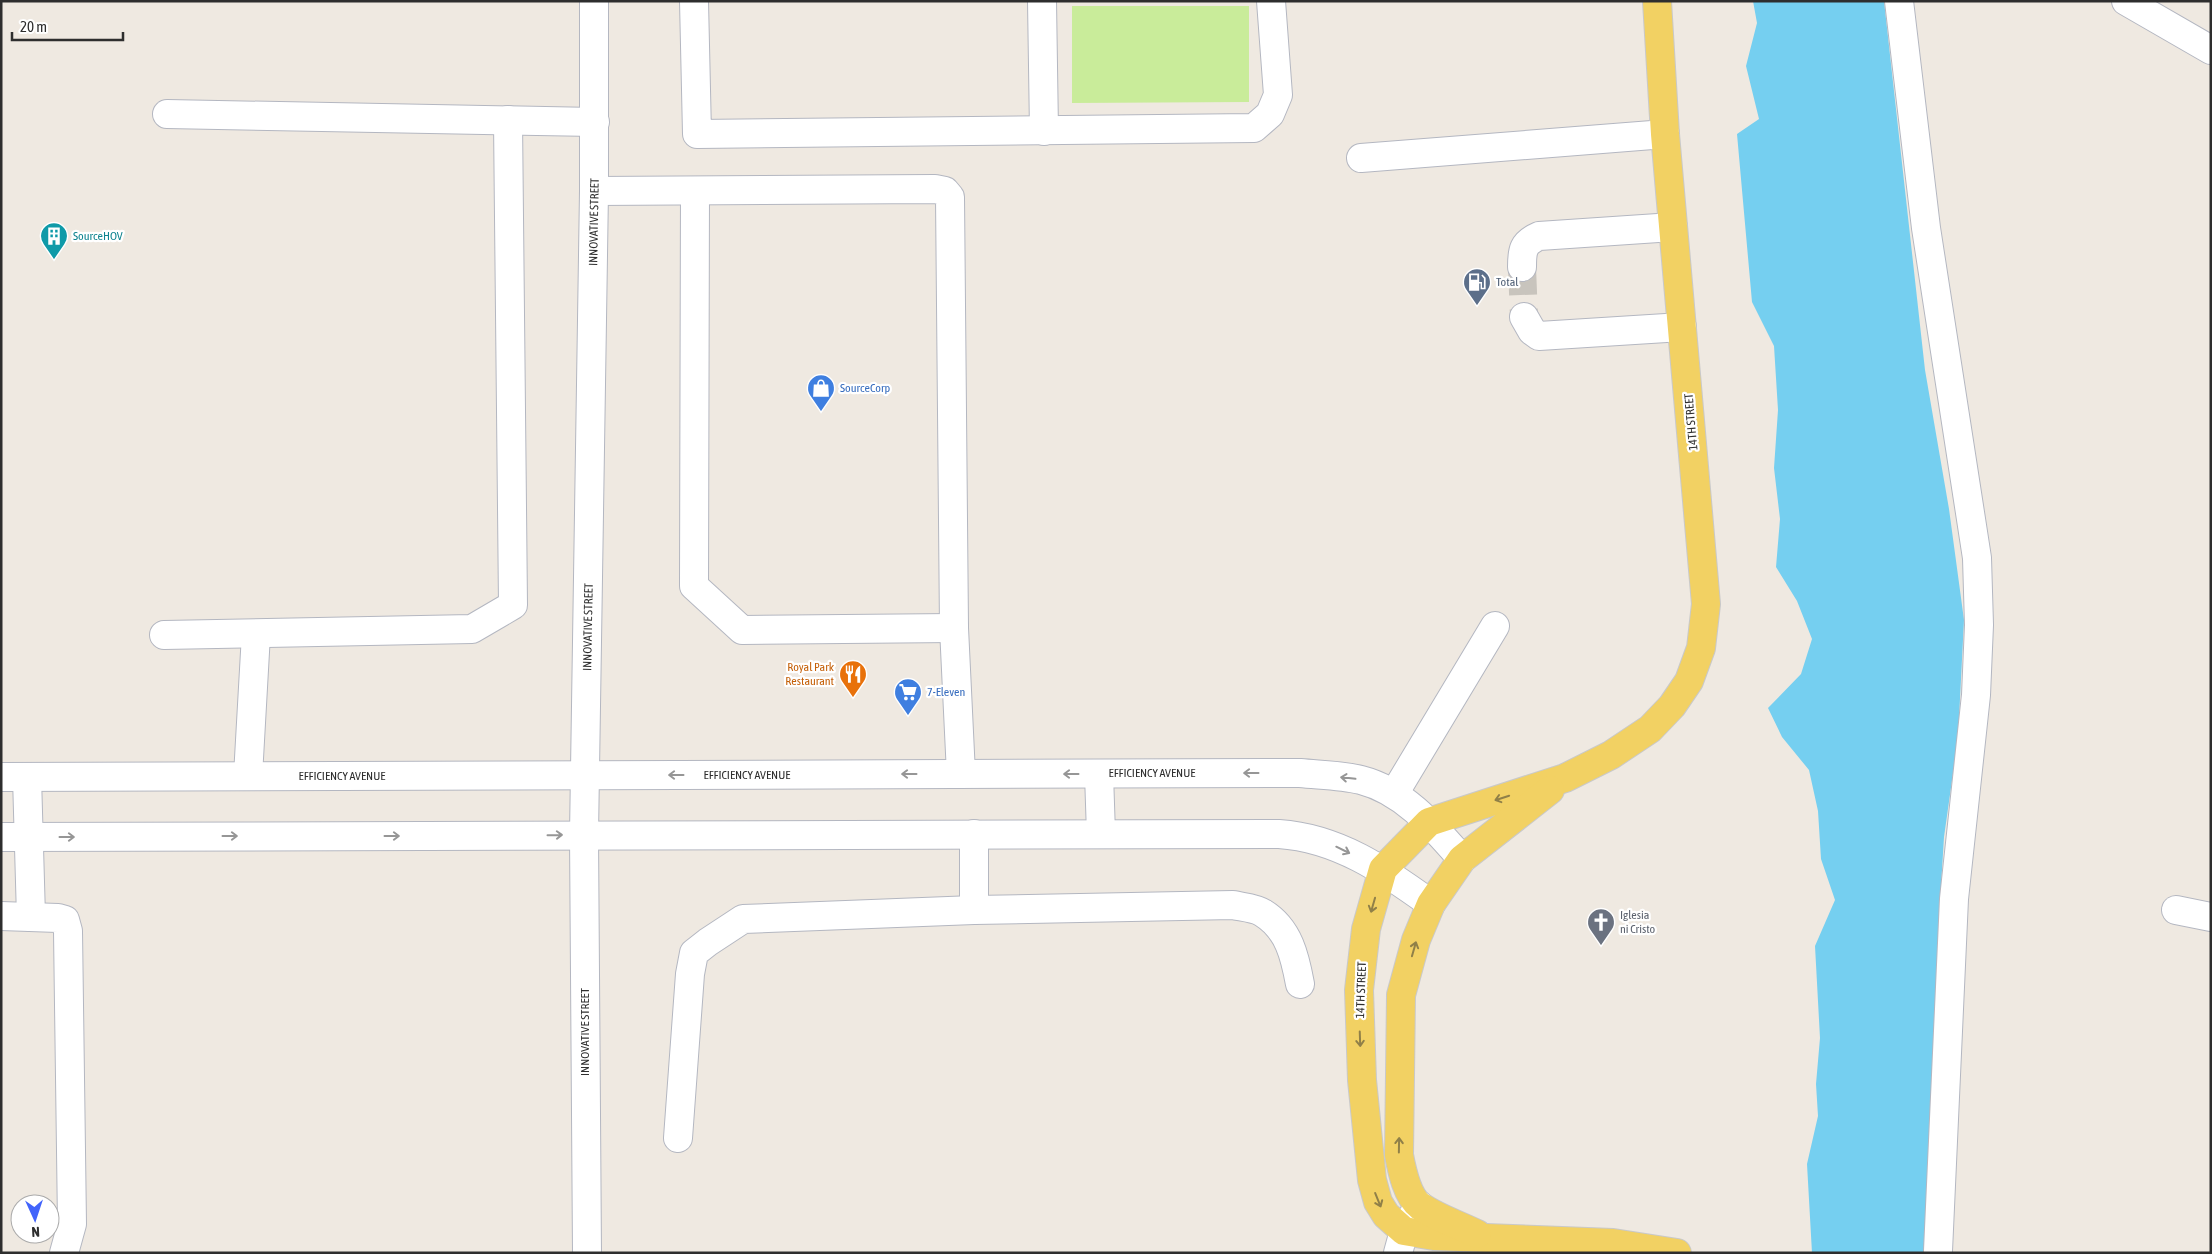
<svg xmlns="http://www.w3.org/2000/svg" width="2212" height="1254" viewBox="0 0 2212 1254" font-family="'Asap Condensed',sans-serif">
<rect width="100%" height="100%" fill="#efe9e1"/>
<!-- pitch -->
<path fill="#c9ec9a" d="M1072,6H1249V102L1072,103Z"/>
<!-- water -->
<path fill="#75cff0" d="M1753,1H1884L1925,370L1949,509L1964,620L1958,738L1944,837L1939,919L1928,1253H1812L1807,1164L1818,1116L1816,1084L1820,1038L1815,946L1835,900L1821,859L1818,811L1809,770L1782,737L1768,708L1801,674L1812,639L1797,601L1776,567L1780,519L1774,468L1778,410L1774,346L1752,302L1737,134L1759,119L1746,66L1757,23Z"/>
<g fill="none" stroke-linecap="round" stroke-linejoin="round">
<!-- minor-tunnel -->
<path stroke="#c8c4bd" stroke-width="28" stroke-dasharray="28 14" stroke-linecap="butt" d="M1522,267L1524,317"/>
<!-- minor casing -->
<g stroke="#b4b7c1" stroke-width="30">
<g id="minor">
<path d="M694,1L697,134L1254,128L1270,114L1278,95L1271,1"/>
<path d="M1042,1L1044,131"/>
<path d="M1899,1L1926,228L1977,558L1979,625L1976,695L1954,899L1938,1251"/>
<path d="M2126,1L2211,50"/>
<path d="M167,114L595,122"/>
<path d="M1361,158L1665,134"/>
<path d="M594,191L935,189L945,191L950,197L954,628L961,774"/>
<path d="M695,191L694,586L742,630L954,628"/>
<path d="M1522,267C1522,250 1523,243 1539,236L1673,227"/>
<path d="M1524,317L1532,331L1539,336L1682,327"/>
<path d="M164,635L472,629L513,605L508,120"/>
<path d="M1099,774L1101,834"/>
<path d="M248,776L256,634"/>
<path d="M1,777L1300,773C1320,775 1342,775 1361,780C1404,791 1434,827 1462,859"/>
<path d="M27,777L31,917"/>
<path d="M1394,794L1495,626"/>
<path d="M974,834V910L1233,905C1242,907 1256,908 1263,913C1289,929 1295,957 1300,984"/>
<path d="M1,837L1279,834C1338,838 1384,870 1431,904"/>
<path d="M2176,910L2211,917"/>
<path d="M1,916L58,918L65,920L68,931L72,1224L64,1253"/>
<path d="M678,1138L690,974L694,953L708,942L743,919L974,910"/>
<path d="M587,1253L584,835L594,191V1"/>
<path d="M1398,1253L1404,1231L1419,1205"/>
</g>
</g>
<!-- major casing -->
<g stroke="#c9c9c9" stroke-width="30">
<g id="major">
<path d="M1657,1L1665,134L1706,604L1701,648L1689,681L1672,706L1650,729L1611,755L1565,778L1429,822L1383,869L1366,929L1359,990L1362,1080L1372,1180L1378,1202L1386,1215L1404,1231L1434,1236L1613,1243L1677,1253"/>
<path d="M1477,1234C1459,1225 1437,1218 1420,1206C1407,1196 1402,1171 1399,1155L1401,995L1416,940L1431,904L1462,859L1550,790"/>
</g>
</g>
<!-- minor -->
<use href="#minor" stroke="#fff" stroke-width="28"/>
<!-- major -->
<use href="#major" stroke="#f2d163" stroke-width="28"/>
</g>
<!-- one-way arrows -->
<defs><path id="oneway-shaft" d="M-6 0H5M1.5-3L5.5 0L1.5 3" fill="none" stroke-width="1.6" stroke-linecap="round" stroke-linejoin="round" transform="scale(1.25)"/></defs>
<g stroke="#969696">
<use href="#oneway-shaft" transform="translate(1251 773) rotate(180)"/>
<use href="#oneway-shaft" transform="translate(909 774) rotate(180)"/>
<use href="#oneway-shaft" transform="translate(1071 774) rotate(180)"/>
<use href="#oneway-shaft" transform="translate(676 775) rotate(180)"/>
<use href="#oneway-shaft" transform="translate(1348 778) rotate(-174)"/>
<use href="#oneway-shaft" transform="translate(555 835) rotate(-1)"/>
<use href="#oneway-shaft" transform="translate(230 836)"/>
<use href="#oneway-shaft" transform="translate(392 836)"/>
<use href="#oneway-shaft" transform="translate(67 837)"/>
<use href="#oneway-shaft" transform="translate(1343 850) rotate(26)"/>
</g>
<g stroke="#908048">
<use href="#oneway-shaft" transform="translate(1502 798) rotate(162)"/>
<use href="#oneway-shaft" transform="translate(1373 905) rotate(106)"/>
<use href="#oneway-shaft" transform="translate(1414 949) rotate(-74)"/>
<use href="#oneway-shaft" transform="translate(1360 1039) rotate(88)"/>
<use href="#oneway-shaft" transform="translate(1399 1145) rotate(-89)"/>
<use href="#oneway-shaft" transform="translate(1378 1200) rotate(68)"/>
</g>
<!-- icons -->
<defs>
<g id="building-pin" transform="scale(1.4375)"><path d="M0 17L-7.5 6A9.5 9.5 0 1 1 7.5 6Z" fill="#0f9aa8" stroke="#fff"/><path d="M-4-6H4V6H1V3H-1V6H-4ZM-2.5-4.3h1.7v1.8h-1.7ZM.8-4.3h1.7v1.8H.8ZM-2.5-1h1.7V.8h-1.7ZM.8-1h1.7V.8H.8Z" fill="#fff"/></g>
<g id="fuel-pin" transform="scale(1.4375)"><path d="M0 17L-7.5 6A9.5 9.5 0 1 1 7.5 6Z" fill="#5c6f8a" stroke="#fff"/><path d="M-5.5-6h7V0h2V4h1.3V-2.5L3-4.5l.8-.8L6-3V5H2.5V1h-1V6h-7ZM-4.2-4.7v3.2H.2V-4.7Z" fill="#fff"/></g>
<g id="shop-pin" transform="scale(1.4375)"><path d="M0 17L-7.5 6A9.5 9.5 0 1 1 7.5 6Z" fill="#3f7fe0" stroke="#fff"/><path d="M-5-2.5h2.3a2.7 3.5 0 0 1 5.4 0H5L5.5 6h-11ZM-1.5-2.5h3a1.5 2.3 0 0 0-3 0Z" fill="#fff"/></g>
<g id="restaurant-pin" transform="scale(1.4375)"><path d="M0 17L-7.5 6A9.5 9.5 0 1 1 7.5 6Z" fill="#e8710a" stroke="#fff"/><path d="M-5-6h1v4h1v-4h1v4h1v-4h1v5L-1.5 .5V6h-2V.5L-5-1ZM5-6V6H3V1.5H1.5Q1.5-4 5-6Z" fill="#fff"/></g>
<g id="supermarket-pin" transform="scale(1.4375)"><path d="M0 17L-7.5 6A9.5 9.5 0 1 1 7.5 6Z" fill="#3f7fe0" stroke="#fff"/><path d="M-6-5.5h2.5l.6 2H6L4.5 2H-2.5L-4.4-4H-6ZM-1.5 3.2a1.3 1.3 0 1 0 .1 0ZM3 3.2a1.3 1.3 0 1 0 .1 0Z" fill="#fff"/></g>
<g id="church-pin" transform="scale(1.4375)"><path d="M0 17L-7.5 6A9.5 9.5 0 1 1 7.5 6Z" fill="#6b7280" stroke="#fff"/><path d="M-1.2-6h2.4v3.5h3.3v2.4h-3.3V6h-2.4V-.1h-3.3v-2.4h3.3Z" fill="#fff"/></g>
</defs>
<g fill-rule="evenodd">
<use href="#building-pin" x="54" y="236"/>
<use href="#fuel-pin" x="1477" y="282"/>
<use href="#shop-pin" x="821" y="388"/>
<use href="#restaurant-pin" x="853" y="674"/>
<use href="#supermarket-pin" x="908" y="692"/>
<use href="#church-pin" x="1601" y="922"/>
</g>
<g text-anchor="middle" stroke-width="4.5" stroke-linejoin="round" paint-order="stroke">
<!-- street labels -->
<g font-size="12" fill="#2e2e2e" stroke="#fff">
<text transform="translate(594 222) rotate(-89)" y="4">INNOVATIVE STREET</text>
<text transform="translate(1691 422) rotate(-95)" y="4">14TH STREET</text>
<text transform="translate(588 627) rotate(-89)" y="4">INNOVATIVE STREET</text>
<text x="1152" y="777">EFFICIENCY AVENUE</text>
<text x="747" y="779">EFFICIENCY AVENUE</text>
<text x="342" y="780">EFFICIENCY AVENUE</text>
<text transform="translate(1361 990) rotate(-88)" y="4">14TH STREET</text>
<text transform="translate(585 1032) rotate(-90)" y="4">INNOVATIVE STREET</text>
</g>
<!-- culture labels -->
<g font-size="12" fill="#0d838f" stroke="#fff" text-anchor="start">
<text x="73" y="240">SourceHOV</text>
</g>
<!-- service labels -->
<g font-size="12" fill="#4e5e75" stroke="#fff" text-anchor="start">
<text x="1496" y="286">Total</text>
</g>
<!-- shop labels -->
<g font-size="12" fill="#366cbe" stroke="#fff" text-anchor="start">
<text x="840" y="392">SourceCorp</text>
<text x="927" y="696">7-Eleven</text>
</g>
<!-- food labels -->
<g font-size="12" fill="#c56008" stroke="#fff" text-anchor="end">
<text x="834" y="671">Royal Park<tspan x="834" dy="14">Restaurant</tspan></text>
</g>
<!-- worship labels -->
<g font-size="12" fill="#5b616d" stroke="#fff" text-anchor="start">
<text x="1620" y="919">Iglesia<tspan x="1620" dy="14">ni Cristo</tspan></text>
</g>
</g>
<!-- border -->
<rect width="2212" height="1254" fill="none" stroke="#2e2e2e" stroke-width="5"/>
<!-- north arrow -->
<g transform="translate(35 1219) rotate(177)"><circle r="24" fill="#ffffff" stroke="#ababab"/>
<path d="M0-4L9 19L0 12L-9 19Z" fill="#4264fb"/>
<text y="-8" font-size="14" font-weight="bold" text-anchor="middle" fill="#2e2e2e">N</text>
</g>
<!-- scale -->
<path d="M12 32v8h111v-8" fill="none" stroke="#2e2e2e" stroke-width="2.5"/>
<text x="20" y="32" font-size="15" fill="#2e2e2e" stroke="#ffffff" stroke-width="4" paint-order="stroke">20 m</text>
</svg>
